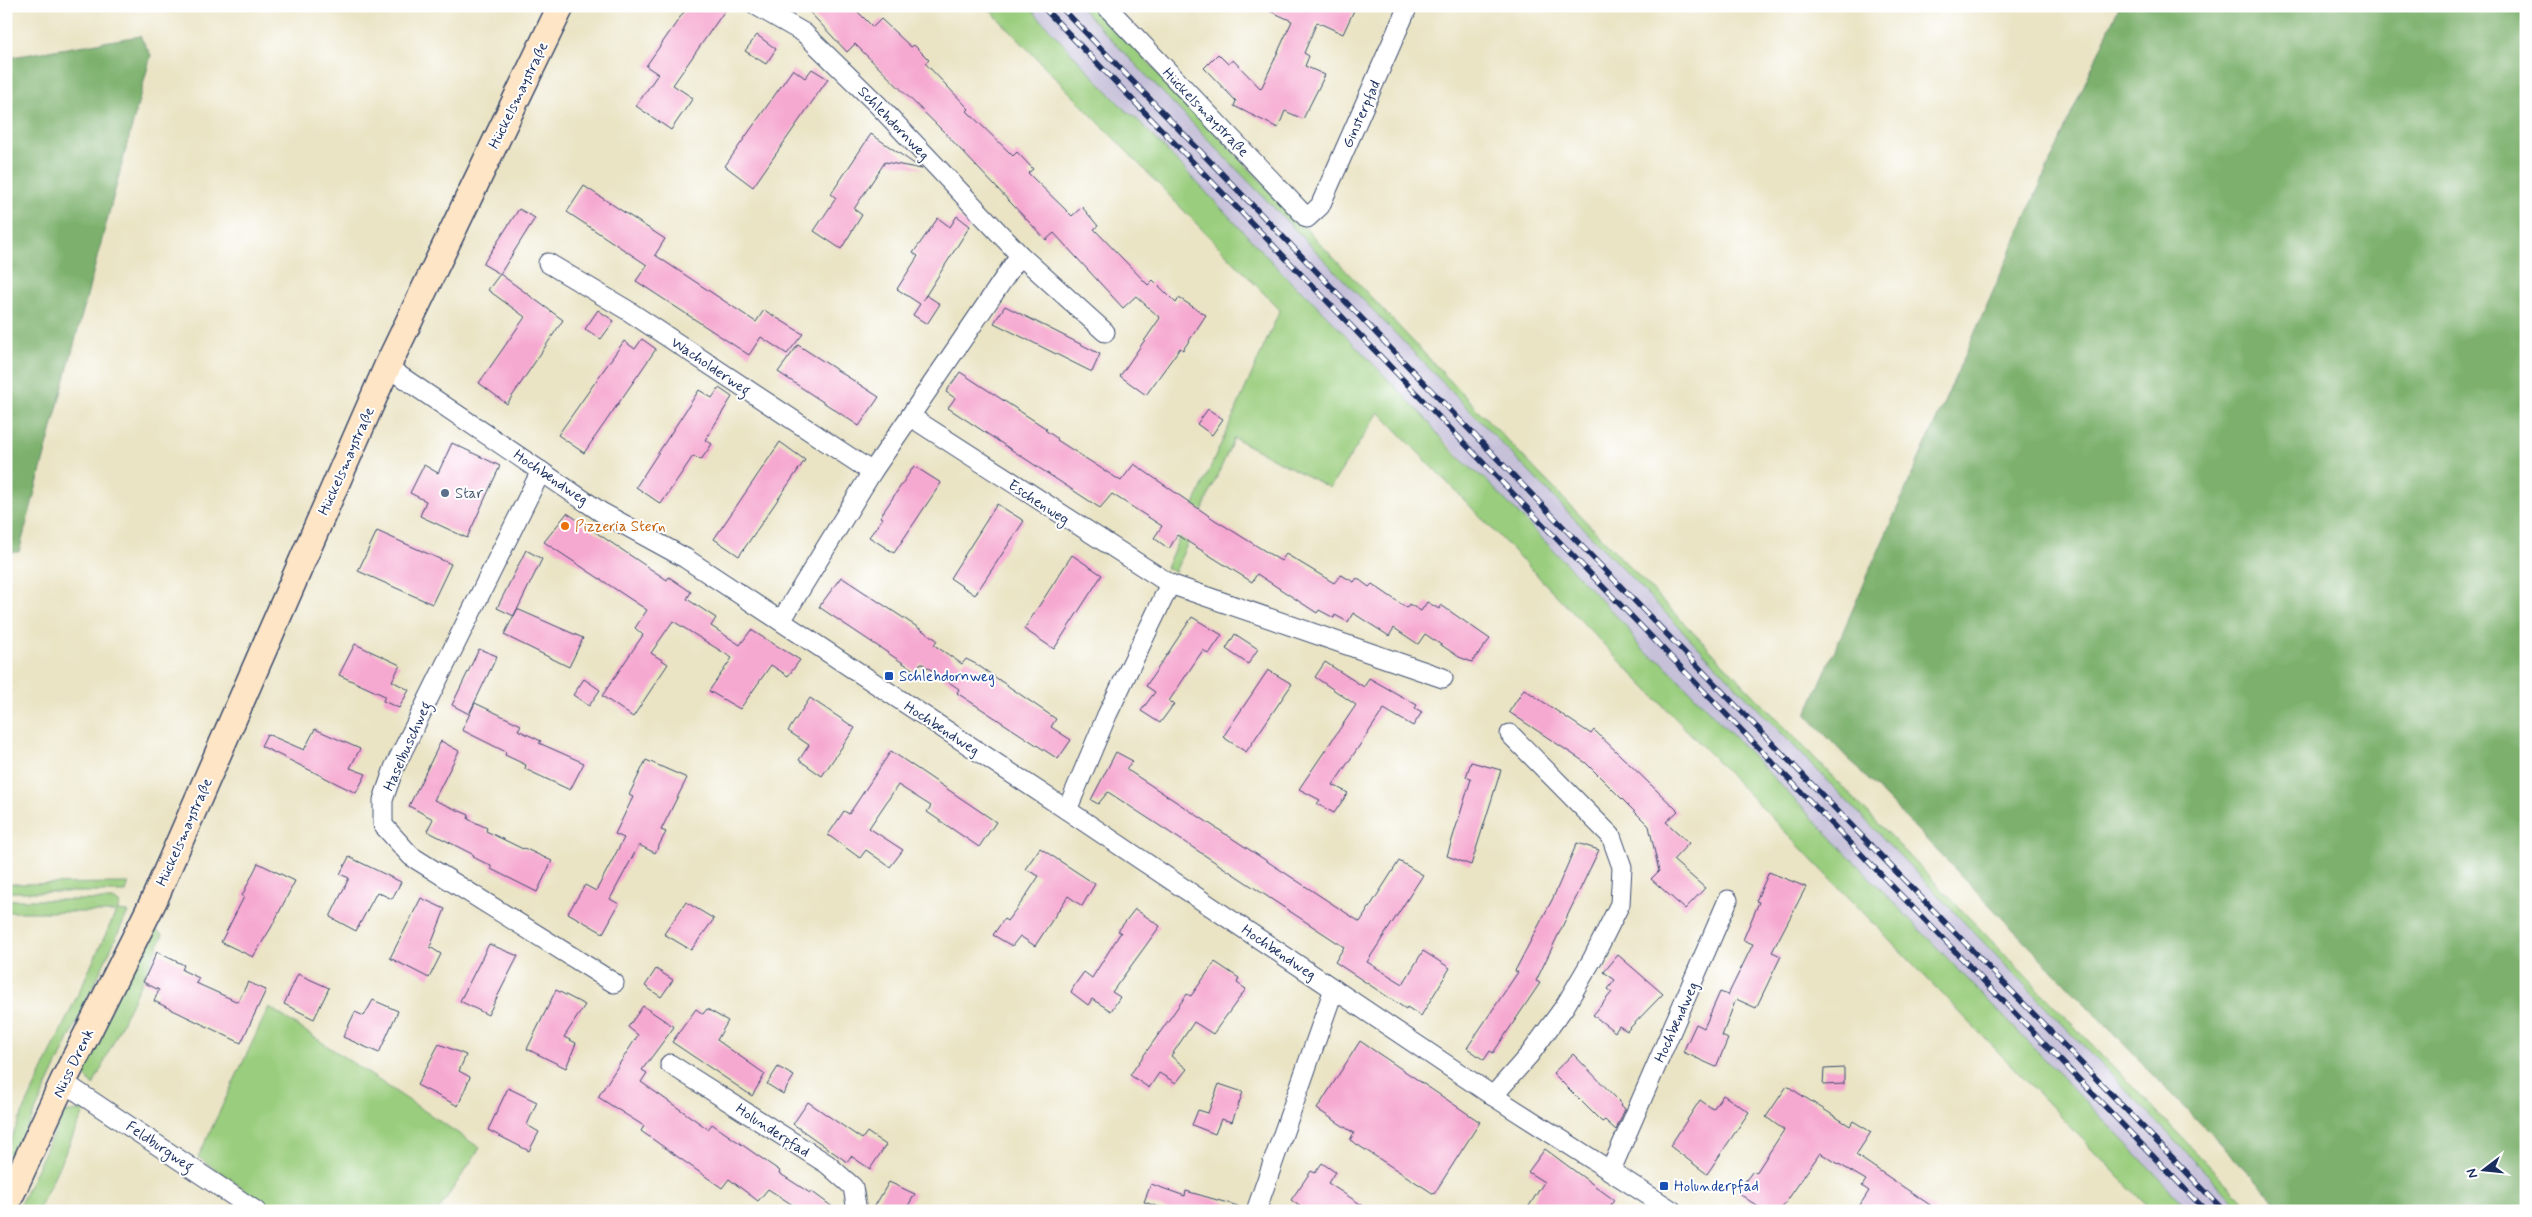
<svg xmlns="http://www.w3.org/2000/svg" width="2532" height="1217" viewBox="0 0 2532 1217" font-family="Mynerve,sans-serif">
<rect width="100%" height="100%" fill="#fff"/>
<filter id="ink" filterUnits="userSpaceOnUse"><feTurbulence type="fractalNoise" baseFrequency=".02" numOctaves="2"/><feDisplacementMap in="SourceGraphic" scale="10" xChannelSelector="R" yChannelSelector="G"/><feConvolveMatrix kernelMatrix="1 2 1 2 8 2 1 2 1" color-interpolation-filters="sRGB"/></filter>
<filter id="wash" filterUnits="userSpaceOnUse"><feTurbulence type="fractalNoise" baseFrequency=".0096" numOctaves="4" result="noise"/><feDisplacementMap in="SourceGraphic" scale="20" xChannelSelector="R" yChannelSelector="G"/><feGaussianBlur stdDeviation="1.12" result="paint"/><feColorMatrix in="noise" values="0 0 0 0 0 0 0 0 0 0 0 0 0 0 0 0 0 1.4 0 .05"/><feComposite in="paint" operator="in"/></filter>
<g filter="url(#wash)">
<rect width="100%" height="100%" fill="#eae4c5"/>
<!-- industrial -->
<path fill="#c6c0d9" d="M1028,6H1079L2243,1211H2191L1661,662L1646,655L1634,642L1628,628L1484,478L1470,468L1436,432L1430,423L1305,293L1293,284L1136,118L1125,110Z"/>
<!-- green -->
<g fill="#9acd7d" stroke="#5a7e6e">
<path d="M986,6H1028L1125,110L1136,118L1293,284L1305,293L1430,423C1443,444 1464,464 1484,478L1628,628C1636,645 1644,654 1661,661L2191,1211H2152L1379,412L1330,488L1234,438L1175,572L1166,568L1280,310Z"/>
<path d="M1079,6H1095L1478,410L2253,1211H2243Z"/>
<path d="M129,883L126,892H6V884Z"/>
<path d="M6,900H115L120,904L117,911L128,912L6,1174V1149L116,912H6Z"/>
<path d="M149,925L163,935L93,1086L82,1072Z"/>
<path d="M269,1007L480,1148L438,1211H276L198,1157Z"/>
<path d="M85,1110L38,1211H17L63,1113Z"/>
</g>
<!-- forest -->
<g fill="#7bb06c" stroke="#4b7065">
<path d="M2119,6H2526V1211H2285L1806,715Z"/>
<path d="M140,36L151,55L19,552H6V58Z"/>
</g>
<g id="blocks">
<!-- building -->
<g fill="#f6a9d0">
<path d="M688,6H728L673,85L693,98L671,130L636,106L658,74L646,66Z"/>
<path d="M804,6H852L873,27L881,19L911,47L914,45L929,60L925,63L969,109L967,111L1013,156L1017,152L1033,169L1028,173L1072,216L1082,207L1098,226L1094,229L1148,285L1153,280L1176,303L1179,298L1206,315L1183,350L1180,348L1146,395L1120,376L1160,318L1136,296L1123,308L1054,233L1046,240L943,131L855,44L847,52Z"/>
<path d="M1259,6H1356L1343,34L1317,22L1304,53L1309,56L1305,66L1325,75L1303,119L1285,111L1278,128L1234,106L1236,101L1204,68L1218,54L1228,64L1233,60L1261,89L1292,21Z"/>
<path d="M757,35L776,49L766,64L745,51Z"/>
<path d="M793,69L805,78L812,69L828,79L753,187L725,166Z"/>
<path d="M871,134L922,169L885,162L854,209L862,215L841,249L814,231L836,198L831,194Z"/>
<path d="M584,186L665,239L655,255L756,322L764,310L803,334L787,354L761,337L749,355L636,281L647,265L567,212Z"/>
<path d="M519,209L535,218L500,274L483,264Z"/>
<path d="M957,216L970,226L923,300L926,295L940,304L927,324L913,315L920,304L897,289L918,256L913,253L938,218L950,227Z"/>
<path d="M500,274L563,320L507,404L479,383L525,317L488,290Z"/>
<path d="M1005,306L1100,354L1092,372L994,323Z"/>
<path d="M598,310L614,321L601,339L585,329Z"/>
<path d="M642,339L656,349L584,453L558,435L624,341L635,349Z"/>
<path d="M798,345L879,397L859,426L778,372Z"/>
<path d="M960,372L1047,429L1045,430L1058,439L1057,440L1121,481L1134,464L1215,520L1281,561L1286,554L1334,583L1341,575L1354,582L1357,578L1369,587L1372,584L1407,608L1409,604L1421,611L1427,602L1439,609L1441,605L1490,639L1472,662L1459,657L1425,634L1418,644L1394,628L1389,636L1353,613L1348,622L1335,615L1334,618L1319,610L1317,613L1257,574L1252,582L1177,535L1169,549L1154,538L1162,526L1112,494L1100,508L948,408L955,398L946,392Z"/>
<path d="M719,388L732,397L705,440L712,444L701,460L693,456L661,504L636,487L699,390L712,398Z"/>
<path d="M1208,409L1223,419L1212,435L1197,424Z"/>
<path d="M780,442L805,460L739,556L714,539Z"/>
<path d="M452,443L500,466L467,538L420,516L426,501L410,493L424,465L438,473Z"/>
<path d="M914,466L941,483L894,553L869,537L883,518L880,517Z"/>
<path d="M997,504L1024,521L975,595L950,578Z"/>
<path d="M567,513L667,580L669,577L691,592L687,599L716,618L711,626L740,645L751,630L800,660L788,676L771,665L740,709L709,691L732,658L673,621L651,653L668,664L633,717L602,696L643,635L635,628L647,610L544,542Z"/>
<path d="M377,531L451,564L432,604L358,571Z"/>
<path d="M526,550L542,559L514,616L497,608Z"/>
<path d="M1072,555L1102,575L1054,649L1024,629Z"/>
<path d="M841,577L937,640L934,645L962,664L966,659L976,664L1056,719L1051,727L1071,740L1058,759L957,693L959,689L921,663L915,671L819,607Z"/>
<path d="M517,609L583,638L569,667L504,635Z"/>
<path d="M1192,617L1222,635L1209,654L1203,650L1169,701L1174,704L1160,723L1141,711L1155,692L1146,686Z"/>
<path d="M1235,634L1258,649L1248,664L1226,649Z"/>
<path d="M355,644L400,665L392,681L409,690L399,708L383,701L385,696L339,675Z"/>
<path d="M479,649L497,656L469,714L452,705Z"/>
<path d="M1325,662L1364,687L1369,678L1417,705L1415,708L1422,712L1413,726L1384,709L1333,785L1348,793L1334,813L1317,804L1320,800L1299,789L1356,705L1315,677Z"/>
<path d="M1268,670L1292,684L1246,752L1223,737Z"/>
<path d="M584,679L600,690L589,706L573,695Z"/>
<path d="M1524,689L1591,734L1594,730L1678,811L1666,822L1689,843L1673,860L1705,888L1685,909L1651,879L1659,871L1649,826L1586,763L1509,712Z"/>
<path d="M810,698L855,728L822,776L799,760L809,745L788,731Z"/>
<path d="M475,703L521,725L518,730L541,741L539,743L584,763L570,790L525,769L526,765L505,755L506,752L462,730Z"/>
<path d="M315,729L360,749L350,768L366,774L356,793L261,746L267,734L304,750Z"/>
<path d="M441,741L459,751L434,800L469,815L468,819L487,828L486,831L523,849L524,848L552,861L537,892L491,869V866L473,857L474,855L427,831L433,819L409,806Z"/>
<path d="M891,751L996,822L979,847L927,812L931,806L898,785L869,828L903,850L890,867L866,850L860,858L828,835L844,811L849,814Z"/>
<path d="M1116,752L1133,761L1126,769L1360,922L1399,861L1423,875L1367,962L1403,984L1423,951L1450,968L1421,1016L1407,1007L1406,1009L1335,962L1344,947L1221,866L1108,792L1098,804L1091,800Z"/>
<path d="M646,760L687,778L661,830L666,832L655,853L639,845L610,899L619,904L603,933L568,913L585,885L596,891L624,838L615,834L633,797L629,795Z"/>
<path d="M1471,762L1501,770L1471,865L1447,856L1471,779L1466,777Z"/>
<path d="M1577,843L1599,850L1536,981L1540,983L1493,1053L1490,1051L1484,1060L1467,1048L1518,972L1515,971L1553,898Z"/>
<path d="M1040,848L1095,884L1082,906L1068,896L1035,946L1020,936L1012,946L993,935L1004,919L1007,921L1024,899L1039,876L1025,869Z"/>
<path d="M349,857L401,882L392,899L377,892L356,931L330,917L349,878L340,874Z"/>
<path d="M258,863L295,881L271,928L253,957L221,942L244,897L242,896Z"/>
<path d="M1769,872L1806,887L1772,952L1781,956L1756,1008L1736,999L1722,1036L1728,1039L1716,1067L1683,1052L1696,1024L1704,1028L1720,992L1728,995L1753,944L1743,940L1759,902L1756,901Z"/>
<path d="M421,898L445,909L430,947L441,954L429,978L390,958Z"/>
<path d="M686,902L714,919L691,950L664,934Z"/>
<path d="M1135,909L1160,926L1112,992L1120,997L1111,1011L1092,999L1088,1005L1071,992L1074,986L1084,972L1092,978L1121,932L1118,931Z"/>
<path d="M489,944L518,956L488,1015L460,1001Z"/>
<path d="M157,952L184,965L182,970L199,978L196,983L238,1002L248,982L266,990L241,1043L154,1001L159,990L143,982Z"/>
<path d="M1618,955L1663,994L1627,1031L1619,1026L1615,1032L1593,1015L1612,992L1608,989L1615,980L1604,972Z"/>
<path d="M1215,962L1239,978L1237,983L1246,989L1213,1034L1194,1022L1171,1056L1187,1069L1176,1083L1159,1073L1149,1088L1130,1075L1187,994L1191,996Z"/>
<path d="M656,969L673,980L661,997L645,986Z"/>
<path d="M298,974L329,988L314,1019L284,1004Z"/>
<path d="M556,990L585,1005L564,1037L576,1043L566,1068L527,1049Z"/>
<path d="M373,1000L398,1011L379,1053L343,1037L355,1012L364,1016Z"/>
<path d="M643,1006L674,1027L642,1070L647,1073L641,1082L708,1129L712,1124L780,1171L779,1173L810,1193L811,1191L838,1211H797L799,1209L768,1189L758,1201L729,1179L722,1188L641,1131L644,1126L598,1097L638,1035L628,1027Z"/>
<path d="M696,1009L703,1014L707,1009L728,1021L717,1040L765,1074L752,1096L672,1042Z"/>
<path d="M1360,1041L1480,1122L1434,1194L1350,1140L1354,1133L1317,1109Z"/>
<path d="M439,1044L466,1055L459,1071L470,1077L458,1106L417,1085Z"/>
<path d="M1573,1054L1622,1104L1621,1105L1625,1109L1616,1130L1605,1120L1602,1122L1553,1073Z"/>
<path d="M778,1067L794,1076L783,1094L767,1084Z"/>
<path d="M1844,1068V1084L1823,1085L1824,1069Z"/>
<path d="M1219,1084L1243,1092L1232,1122L1221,1119L1215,1134L1192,1125L1198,1110L1208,1113Z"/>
<path d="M1787,1086L1850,1126L1853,1121L1871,1132L1856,1155L1939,1211H1856L1869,1191L1862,1186L1866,1180L1820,1153L1780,1211H1764L1737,1192L1753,1171L1756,1173L1784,1130L1766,1117Z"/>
<path d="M508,1088L537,1102L527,1125L539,1132L529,1151L488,1130Z"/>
<path d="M1723,1095L1749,1112L1707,1174L1670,1146L1700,1100L1713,1109Z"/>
<path d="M808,1102L862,1139L867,1132L886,1145L870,1169L851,1156L847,1162L793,1124Z"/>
<path d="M1545,1149L1614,1200L1607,1211H1526L1544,1182L1528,1172Z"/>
<path d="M1322,1163L1335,1172L1328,1183L1371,1211H1306L1291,1200L1311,1171L1315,1173Z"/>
<path d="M889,1182L915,1194L905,1211H872Z"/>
<path d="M1151,1184L1185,1196L1186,1191L1238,1206L1237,1211H1171L1144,1202Z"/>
</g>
</g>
</g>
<g filter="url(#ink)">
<use href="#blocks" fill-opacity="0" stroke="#3a4a6d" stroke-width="1"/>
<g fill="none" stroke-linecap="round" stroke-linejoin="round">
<!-- minor casing -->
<g stroke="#3a4a6d" stroke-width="21">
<g id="minor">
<path d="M757,6L804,33L878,105L1020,255"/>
<path d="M1106,6L1307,218L1320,206L1408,6"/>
<path d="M548,263L627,310L872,472"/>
<path d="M387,367L601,512L685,558L1067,810L1493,1096L1673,1211"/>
<path d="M911,417L1170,584"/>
<path d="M541,471L394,768L383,800V825L411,856L614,983"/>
<path d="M781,621L872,472L1020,255L1105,332"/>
<path d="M1067,810L1107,715L1170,584L1443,678"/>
<path d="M670,1064L827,1164L853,1187L857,1211"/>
<path d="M63,1082L256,1211"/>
<path d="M1493,1096L1530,1054L1565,1006L1593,958L1620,904L1622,867L1611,836L1510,734"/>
<path d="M1611,1170L1728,900"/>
<path d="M1256,1211L1334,989"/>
</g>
</g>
<!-- secondary casing -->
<g stroke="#3a4a6d" stroke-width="29">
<path id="secondary" d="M6,1205L63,1082L154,900L387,367L561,6"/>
</g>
<!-- minor -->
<use href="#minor" stroke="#fff" stroke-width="19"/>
<!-- secondary -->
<use href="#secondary" stroke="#fde5c5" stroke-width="26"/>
<!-- rail casing -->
<g stroke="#1b2f5e" stroke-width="5.5">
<g id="rail">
<path d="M1042,6L2206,1211"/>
<path d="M1060,6L2224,1211"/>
</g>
</g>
<!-- rail -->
<use href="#rail" stroke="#fff" stroke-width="4" stroke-dasharray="11" stroke-linecap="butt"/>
</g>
</g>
<!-- markers -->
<circle fill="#5c6f8a" stroke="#fff" stroke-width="2" cx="445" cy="493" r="5"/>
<circle fill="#e8710a" stroke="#fff" stroke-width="2" cx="565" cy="526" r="5"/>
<g fill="#1a4fb4" stroke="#fff" stroke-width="2">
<rect x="884" y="671" width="10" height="10" rx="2.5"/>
<rect x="1659" y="1181" width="10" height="10" rx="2.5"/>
</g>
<g text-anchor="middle" stroke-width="4" stroke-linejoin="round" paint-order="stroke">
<!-- street labels -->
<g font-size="15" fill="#1b2f5e" stroke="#fff">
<text transform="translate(518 95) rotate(-64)" y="5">Hückelsmaystraße</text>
<text transform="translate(1206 112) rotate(46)" y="5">Hückelsmaystraße</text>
<text transform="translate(1361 114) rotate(-66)" y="5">Ginsterpfad</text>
<text transform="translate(894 123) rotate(46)" y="5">Schlehdornweg</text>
<text transform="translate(711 366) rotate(34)" y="5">Wacholderweg</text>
<text transform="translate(346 461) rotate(-66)" y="5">Hückelsmaystraße</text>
<text transform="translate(551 477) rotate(34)" y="5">Hochbendweg</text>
<text transform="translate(1039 502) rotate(33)" y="5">Eschenweg</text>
<text transform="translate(942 728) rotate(33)" y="5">Hochbendweg</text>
<text transform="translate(407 746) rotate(-66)" y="5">Haselbuschweg</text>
<text transform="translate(184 832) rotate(-66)" y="5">Hückelsmaystraße</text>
<text transform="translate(1279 952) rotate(34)" y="5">Hochbendweg</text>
<text transform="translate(1676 1022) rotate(-66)" y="5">Hochbendweg</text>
<text transform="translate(73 1063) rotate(-64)" y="5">Nüss Drenk</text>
<text transform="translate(773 1130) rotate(33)" y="5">Holunderpfad</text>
<text transform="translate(160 1146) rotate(34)" y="5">Feldburgweg</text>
</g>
<!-- service labels -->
<g font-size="15" fill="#4e5e75" stroke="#fff" text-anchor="start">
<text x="455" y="498">Star</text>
</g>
<!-- food labels -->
<g font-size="15" fill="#c56008" stroke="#fff" text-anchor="start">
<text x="575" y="531">Pizzeria Stern</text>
</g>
<!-- transit labels -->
<g font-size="15" fill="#164399" stroke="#fff" text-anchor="start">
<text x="899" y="681">Schlehdornweg</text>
<text x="1674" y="1191">Holunderpfad</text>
</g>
</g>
<!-- margin -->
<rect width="2532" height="1217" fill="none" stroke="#fff" stroke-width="25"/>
<!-- north arrow -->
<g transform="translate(2484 1170) rotate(254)" stroke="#ffffff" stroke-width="4" paint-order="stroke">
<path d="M0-4L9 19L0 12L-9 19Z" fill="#1b2f5e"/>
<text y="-8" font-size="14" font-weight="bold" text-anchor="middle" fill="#1b2f5e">N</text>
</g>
</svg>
